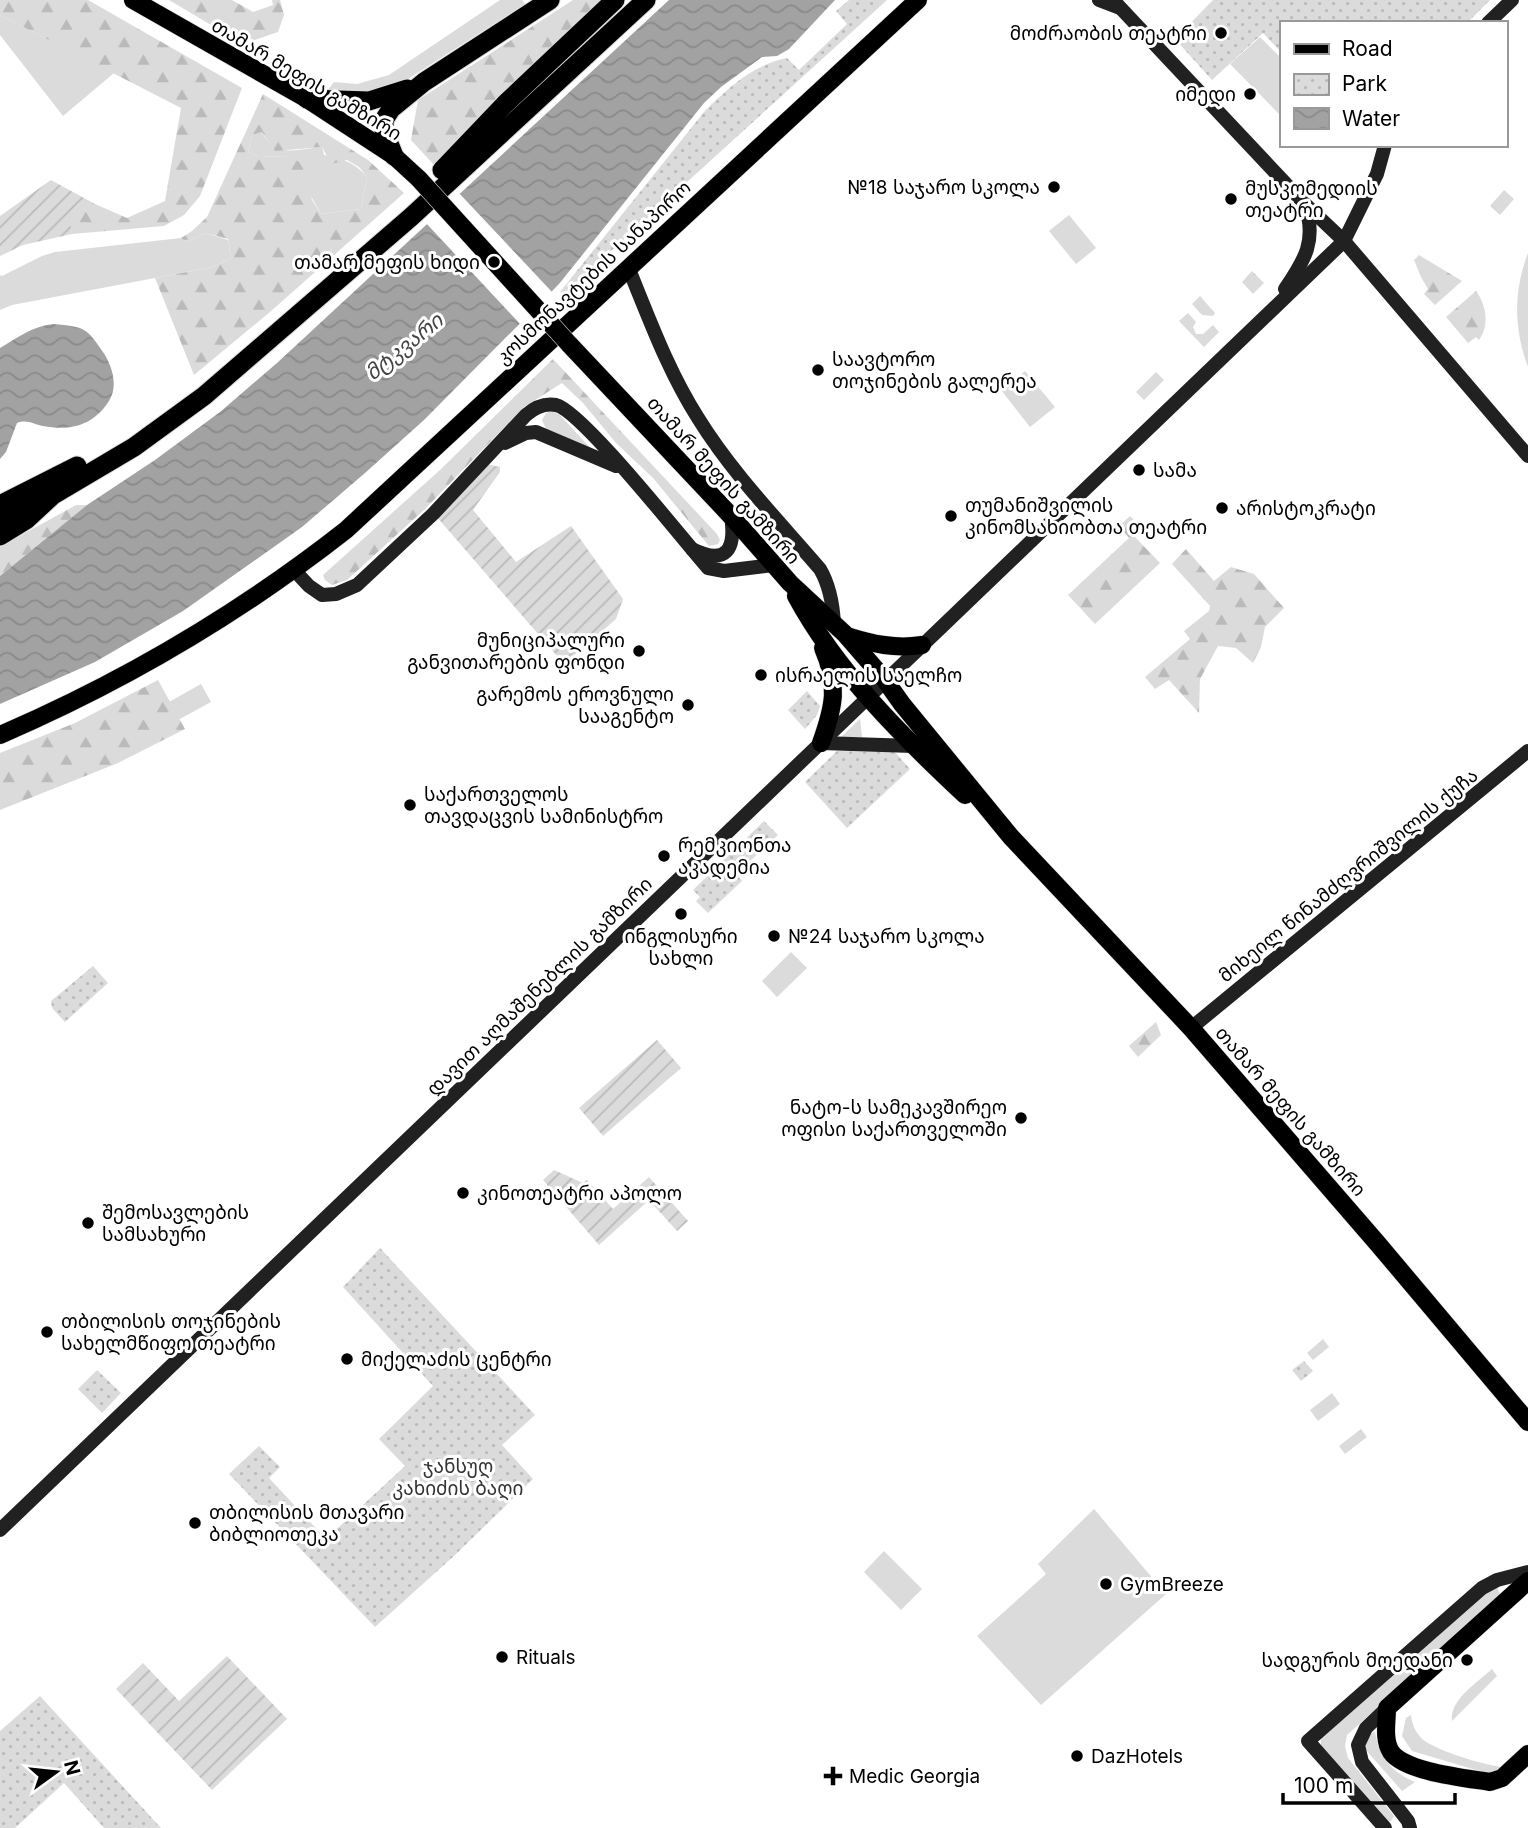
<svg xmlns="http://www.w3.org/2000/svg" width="1528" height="1828" viewBox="0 0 1528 1828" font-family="Inter,'Noto Sans Georgian',sans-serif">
<defs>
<pattern id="forest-firs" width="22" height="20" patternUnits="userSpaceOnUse" patternTransform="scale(1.75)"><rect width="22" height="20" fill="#dbdbdb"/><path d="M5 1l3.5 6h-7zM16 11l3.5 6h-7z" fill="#bababa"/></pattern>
<pattern id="park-dots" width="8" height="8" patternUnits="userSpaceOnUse" patternTransform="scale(1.75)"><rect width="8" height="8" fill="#dbdbdb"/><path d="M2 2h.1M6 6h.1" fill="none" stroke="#bababa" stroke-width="1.8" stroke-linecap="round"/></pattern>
<pattern id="garden-furrows" width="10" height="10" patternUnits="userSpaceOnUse" patternTransform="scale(1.75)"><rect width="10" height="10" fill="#dbdbdb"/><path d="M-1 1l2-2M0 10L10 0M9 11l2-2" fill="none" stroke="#bababa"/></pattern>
<pattern id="water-waves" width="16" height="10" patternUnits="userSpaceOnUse" patternTransform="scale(1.75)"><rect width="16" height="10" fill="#a2a2a2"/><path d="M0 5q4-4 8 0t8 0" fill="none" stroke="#8a8a8a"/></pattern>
</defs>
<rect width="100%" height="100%" fill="#fff"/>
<!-- grass -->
<g fill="#dbdbdb">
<path d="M500,0H522L525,4L397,86L385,91H327L334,82L357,84L389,75Z"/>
<path d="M0,15L114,73L63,116L0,35Z"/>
<path d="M1260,37L1281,58V116L1230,64Z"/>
<path d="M262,132C276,159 296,149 322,147L324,155C343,159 354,162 367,177L361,209L321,214L288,156L260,157L248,152L252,135Z"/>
<path d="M1504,190L1514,199L1500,215L1490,206Z"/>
<path d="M1069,215L1096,248L1076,264L1049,231Z"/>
<path d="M206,233L228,240L231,258L213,267L12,305L0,310V275L2,276L42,256L55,252L181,238L186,242Z"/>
<path d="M1528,253V367C1514,329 1513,292 1528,253Z"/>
<path d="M1200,296L1215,313L1213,316L1202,315L1192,304Z"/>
<path d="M1188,313L1196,322L1193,327L1196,334H1203L1213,325L1219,332L1204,347L1179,321Z"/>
<path d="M1025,371L1055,407L1030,427L1001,390Z"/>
<path d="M1156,372L1164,380L1144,400L1136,392Z"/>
<path d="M551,411L559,414L593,451L547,431L542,420L546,413Z"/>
<path d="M201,684L211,702L178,720L169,702Z"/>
<path d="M860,719L862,737H841Z"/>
<path d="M791,952L807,968L777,997L762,981Z"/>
<path d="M1323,1339L1329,1347L1313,1360L1307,1353Z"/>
<path d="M1332,1393L1340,1404L1318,1421L1310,1410Z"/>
<path d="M1361,1429L1367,1437L1345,1454L1339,1446Z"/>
<path d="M1094,1509L1166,1594L1041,1705L977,1636L1046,1574L1038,1564Z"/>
<path d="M884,1551L922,1589L901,1610L864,1572Z"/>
<path d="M1490,1585L1497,1587L1501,1596L1347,1735L1345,1746L1348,1758L1394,1816L1391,1821L1388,1822L1321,1747V1736Z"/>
<path d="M1492,1669L1497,1676L1452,1721C1449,1700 1478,1682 1492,1669Z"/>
<path d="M1411,1715C1412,1726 1418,1738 1428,1743C1447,1754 1485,1765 1507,1768L1495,1773H1486L1412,1751L1402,1736L1406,1718Z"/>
<path d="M1375,1731C1378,1755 1392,1773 1415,1782L1402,1791L1365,1749V1739Z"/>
</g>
<!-- forest -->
<g fill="url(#forest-firs)" fill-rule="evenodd">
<path d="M0,0H88L242,88L200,196L184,215L164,226L72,234L68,215L79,204H95L127,218L165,201L181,108L0,15Z"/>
<path d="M169,0H232L253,12L273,5L272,0H280L284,15L278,32L243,44Z"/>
<path d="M573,0H601L484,113L434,165L411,140L418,100Z"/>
<path d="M263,94L368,160L404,193L270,312L194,375L155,278L213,267L231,258L228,239L206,233L186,242L181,238L192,231L207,217ZM262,132L275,151L322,147L331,164L347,160L359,167L367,177L361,209L321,214L312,200L303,164L288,156L260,157L248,152L252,135Z"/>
<path d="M1419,255L1462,281L1435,305L1424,294L1428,289L1421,277L1414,260Z"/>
<path d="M1252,271L1264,283L1253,294L1242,282Z"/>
<path d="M1476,291C1486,304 1490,326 1479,340L1476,337L1468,343L1446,317Z"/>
<path d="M553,359L717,534L720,540L718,544L709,546L653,478L616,443L583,403L562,383L524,407L425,509L347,580L332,585L325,580L323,575L440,470Z"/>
<path d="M76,505H87L0,576V547Z"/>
<path d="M1130,516L1143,530L1135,537L1160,563L1095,624L1068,595L1129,538L1119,526Z"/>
<path d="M1186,549L1214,581L1231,567L1254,574L1284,608L1265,627L1261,647L1253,663L1236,648L1218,646L1200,679L1199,713L1169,680L1155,689L1145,677L1190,639L1184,631L1209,611L1210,606L1172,564Z"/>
<path d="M158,680L185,729L118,763L0,810V753L75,723Z"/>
<path d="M1156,1022L1161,1035L1138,1057L1129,1046Z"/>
</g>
<!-- park -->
<g fill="url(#park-dots)">
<path d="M849,0H887L564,294L560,292L704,112C728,88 753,65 787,58L799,70L847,24L836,11Z"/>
<path d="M1213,0H1490L1467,23H1281V52L1263,33L1212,80L1175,39Z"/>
<path d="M807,691L820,706L817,715L805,729L788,710Z"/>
<path d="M837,751L895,752L910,769L847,828L805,782Z"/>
<path d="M764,821L778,835L736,874L742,881L708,913L696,901L700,897L693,890Z"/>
<path d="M93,966L108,983L65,1022L52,1008L51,1001Z"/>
<path d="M380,1248L535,1415L502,1445L533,1479L455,1555L375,1627L229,1474L259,1446L280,1467L269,1478L326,1539L405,1466L379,1439L433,1386L343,1287Z"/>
<path d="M1304,1361L1313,1371L1301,1381L1292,1370Z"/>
<path d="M97,1370L121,1393L102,1413L78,1389Z"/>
<path d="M40,1696L161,1828H104L64,1783L15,1828H0V1731Z"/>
</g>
<!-- garden -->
<g fill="url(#garden-furrows)">
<path d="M51,180L95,204H79L69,215L72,234L23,245L0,256V216Z"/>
<path d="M487,464L500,467V472L473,510L516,562L571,526L623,599L616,619L564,664L436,516Z"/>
<path d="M657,1040L681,1068L603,1136L579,1108Z"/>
<path d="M554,1170L583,1183L587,1180L613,1209L649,1177L688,1221L677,1231L649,1200L599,1245L543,1180Z"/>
<path d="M227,1656L287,1719L212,1790L116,1689L143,1663L179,1701Z"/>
</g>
<!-- water -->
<g fill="url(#water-waves)">
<path d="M669,0H835L789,49L777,56L762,57L721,87L704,103L559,284L424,420L365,473L302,527L183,611L95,662L0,704V576L87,505L155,460L220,412L277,363Z"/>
<path d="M53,324C86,327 86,327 105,355C113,369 118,387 109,401C93,426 70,431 43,426C33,424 27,419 17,423L6,452L0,459V348C17,338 33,326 53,324Z"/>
</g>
<!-- pier -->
<path fill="#fff" d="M458,192L553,293L521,325L425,222Z"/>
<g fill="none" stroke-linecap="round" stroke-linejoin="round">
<!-- primary casing -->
<g stroke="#dbdbdb" stroke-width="19">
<g id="primary">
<path d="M133,0L307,99L394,156L419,179"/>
<path d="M569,344L731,516L790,583L846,635L885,680L902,704L1011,837L1191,1028L1378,1244L1528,1422"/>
<path d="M0,521L44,499"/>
<path d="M796,596C837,672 902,736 965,795"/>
<path d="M847,636C873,644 895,649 922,645"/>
<path d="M0,735C125,681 239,614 346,530L918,0"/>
<path d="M821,743C834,707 839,685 823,648"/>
<path d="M1528,1581L1387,1708C1387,1722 1383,1739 1391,1752C1405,1772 1466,1778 1490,1782L1502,1778L1528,1754"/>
</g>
</g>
<!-- highway casing -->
<g stroke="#dbdbdb" stroke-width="21">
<g id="highway">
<path d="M307,99L369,101L407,89"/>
<path d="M394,156L384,131V120L391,109L424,82L550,0"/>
<path d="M442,170L505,104L615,0"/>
<path d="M0,505L77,466"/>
<path d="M0,536L26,520L53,495L134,447L204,396L411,217L646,0"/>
</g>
</g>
<!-- secondary -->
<g stroke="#212121" stroke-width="14">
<path d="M1099,0L1120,8"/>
<path d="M1113,0L1304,203L1344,241L1528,456"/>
<path d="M1488,23L1512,0"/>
<path d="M628,267C649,318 668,371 698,418C732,473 778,520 820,569C830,586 833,605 834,624"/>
<path d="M1285,289C1305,260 1317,240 1305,205"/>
<path d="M505,443L526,433L536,432L616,466"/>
<path d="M692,549C727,566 736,549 731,516"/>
<path d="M294,570L309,586L322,595L336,594L357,585L433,514L526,415C534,408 545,403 556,405C582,411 684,541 708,568L724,571L773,565"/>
<path d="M821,743L913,746"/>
<path d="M1191,1028L1528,751"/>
<path d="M0,1530L1344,241L1377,174L1385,145"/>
<path d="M1387,1708L1366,1728L1358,1745L1362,1762L1408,1821L1410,1828"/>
<path d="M1385,1828L1308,1741L1482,1588L1497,1580L1528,1572"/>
</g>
<!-- primary -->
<use href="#primary" stroke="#000" stroke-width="18"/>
<!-- highway -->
<use href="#highway" stroke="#000" stroke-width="19"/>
<!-- primary-bridge casing -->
<g stroke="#dbdbdb" stroke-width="19" stroke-linecap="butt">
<path id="primary-bridge" d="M419,179L569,344"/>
</g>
<!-- primary-bridge -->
<use href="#primary-bridge" stroke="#000" stroke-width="18"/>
</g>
<!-- markers -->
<g fill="#000" stroke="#fff" stroke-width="2.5">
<circle cx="1221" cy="33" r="7"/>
<circle cx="1250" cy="94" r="7"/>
<circle cx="1054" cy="187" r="7"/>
<circle cx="1231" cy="199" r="7"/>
<circle cx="494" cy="262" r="7"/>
<circle cx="818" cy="370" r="7"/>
<circle cx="1139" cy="470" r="7"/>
<circle cx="1222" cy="508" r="7"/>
<circle cx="951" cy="516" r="7"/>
<circle cx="639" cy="651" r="7"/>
<circle cx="761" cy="675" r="7"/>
<circle cx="688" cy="705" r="7"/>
<circle cx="410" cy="805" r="7"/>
<circle cx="664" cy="856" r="7"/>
<circle cx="681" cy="914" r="7"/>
<circle cx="774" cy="936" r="7"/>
<circle cx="1021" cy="1118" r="7"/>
<circle cx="463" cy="1193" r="7"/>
<circle cx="88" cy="1223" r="7"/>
<circle cx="47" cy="1332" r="7"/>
<circle cx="347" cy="1359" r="7"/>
<circle cx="195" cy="1523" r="7"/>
<circle cx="1106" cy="1584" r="7"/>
<circle cx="502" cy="1657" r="7"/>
<circle cx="1467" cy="1660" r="7"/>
<circle cx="1077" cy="1756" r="7"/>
<path d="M829.5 1765.5h7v7h7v7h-7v7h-7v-7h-7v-7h7z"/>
</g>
<g text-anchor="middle" stroke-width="6" stroke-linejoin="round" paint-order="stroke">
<!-- poi labels -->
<g font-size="19" fill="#000" stroke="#fff" text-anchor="start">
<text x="1207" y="40" text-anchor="end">მოძრაობის თეატრი</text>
<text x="1236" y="101" text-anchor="end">იმედი</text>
<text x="1040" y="194" text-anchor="end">№18 საჯარო სკოლა</text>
<text x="1245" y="195">მუსკომედიის<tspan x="1245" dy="22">თეატრი</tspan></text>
<text x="480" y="269" text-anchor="end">თამარ მეფის ხიდი</text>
<text x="832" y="366">საავტორო<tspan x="832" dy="22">თოჯინების გალერეა</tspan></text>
<text x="1153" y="477">სამა</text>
<text x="965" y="512">თუმანიშვილის<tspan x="965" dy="22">კინომსახიობთა თეატრი</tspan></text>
<text x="1236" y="515">არისტოკრატი</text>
<text x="625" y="647" text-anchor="end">მუნიციპალური<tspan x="625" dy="22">განვითარების ფონდი</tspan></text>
<text x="775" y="682">ისრაელის საელჩო</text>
<text x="674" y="701" text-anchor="end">გარემოს ეროვნული<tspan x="674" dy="22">სააგენტო</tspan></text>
<text x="424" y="801">საქართველოს<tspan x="424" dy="22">თავდაცვის სამინისტრო</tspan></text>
<text x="678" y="852">რემკიონთა<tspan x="678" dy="22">აკადემია</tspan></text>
<text x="681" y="943" text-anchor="middle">ინგლისური<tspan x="681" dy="22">სახლი</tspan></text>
<text x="788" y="943">№24 საჯარო სკოლა</text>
<text x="1007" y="1114" text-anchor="end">ნატო-ს სამეკავშირეო<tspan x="1007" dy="22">ოფისი საქართველოში</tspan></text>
<text x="477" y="1200">კინოთეატრი აპოლო</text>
<text x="102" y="1219">შემოსავლების<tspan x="102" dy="22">სამსახური</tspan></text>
<text x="61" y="1328">თბილისის თოჯინების<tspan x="61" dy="22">სახელმწიფო თეატრი</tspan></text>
<text x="361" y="1366">მიქელაძის ცენტრი</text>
<text x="209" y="1519">თბილისის მთავარი<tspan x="209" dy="22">ბიბლიოთეკა</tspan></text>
<text x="1120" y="1591">GymBreeze</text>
<text x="516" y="1664">Rituals</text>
<text x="1453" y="1667" text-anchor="end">სადგურის მოედანი</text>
<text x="1091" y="1763">DazHotels</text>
<text x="849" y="1783">Medic Georgia</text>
</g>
<!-- street labels -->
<g font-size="19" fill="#000" stroke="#fff">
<text transform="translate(307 79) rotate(31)" y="7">თამარ მეფის გამზირი</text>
<text transform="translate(593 272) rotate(-43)" y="7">კოსმონავტების სანაპირო</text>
<text transform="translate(724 480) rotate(48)" y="7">თამარ მეფის გამზირი</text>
<text transform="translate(1348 875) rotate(-39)" y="7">მიხეილ წინამძღვრიშვილის ქუჩა</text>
<text transform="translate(539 986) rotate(-44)" y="7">დავით აღმაშენებლის გამზირი</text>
<text transform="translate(1291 1111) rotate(49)" y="7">თამარ მეფის გამზირი</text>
</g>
<!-- park labels -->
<g font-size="19" fill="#323232" stroke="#fff">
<text x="458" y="1473">ჯანსუღ<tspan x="458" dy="22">კახიძის ბაღი</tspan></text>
</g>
<!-- water labels -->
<g font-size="21" font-style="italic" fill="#434343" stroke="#fff">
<text transform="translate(404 347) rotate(-39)" y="7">მტკვარი</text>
</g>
</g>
<!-- legend -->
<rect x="1280" y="21" width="228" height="126" fill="#ffffff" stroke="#999999" stroke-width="2"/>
<rect x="1294" y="44" width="35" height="10" fill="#000000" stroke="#999999" stroke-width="2"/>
<text x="1342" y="56" font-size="21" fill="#000000">Road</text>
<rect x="1294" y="74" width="35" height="21" fill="url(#park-dots)" stroke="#999999" stroke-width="2"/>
<text x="1342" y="91" font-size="21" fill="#000000">Park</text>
<rect x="1294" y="108" width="35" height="21" fill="url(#water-waves)" stroke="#999999" stroke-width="2"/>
<text x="1342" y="126" font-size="21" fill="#000000">Water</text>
<!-- north arrow -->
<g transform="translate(56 1772) rotate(75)" stroke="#ffffff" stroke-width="5" paint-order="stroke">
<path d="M0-5L12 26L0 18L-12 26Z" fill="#000000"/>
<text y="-10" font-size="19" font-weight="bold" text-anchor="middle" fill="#000000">N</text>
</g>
<!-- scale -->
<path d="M1283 1793v10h172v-10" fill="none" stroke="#000000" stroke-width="3.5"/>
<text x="1294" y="1793" font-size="21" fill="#000000" stroke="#ffffff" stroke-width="5" paint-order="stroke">100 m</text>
</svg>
